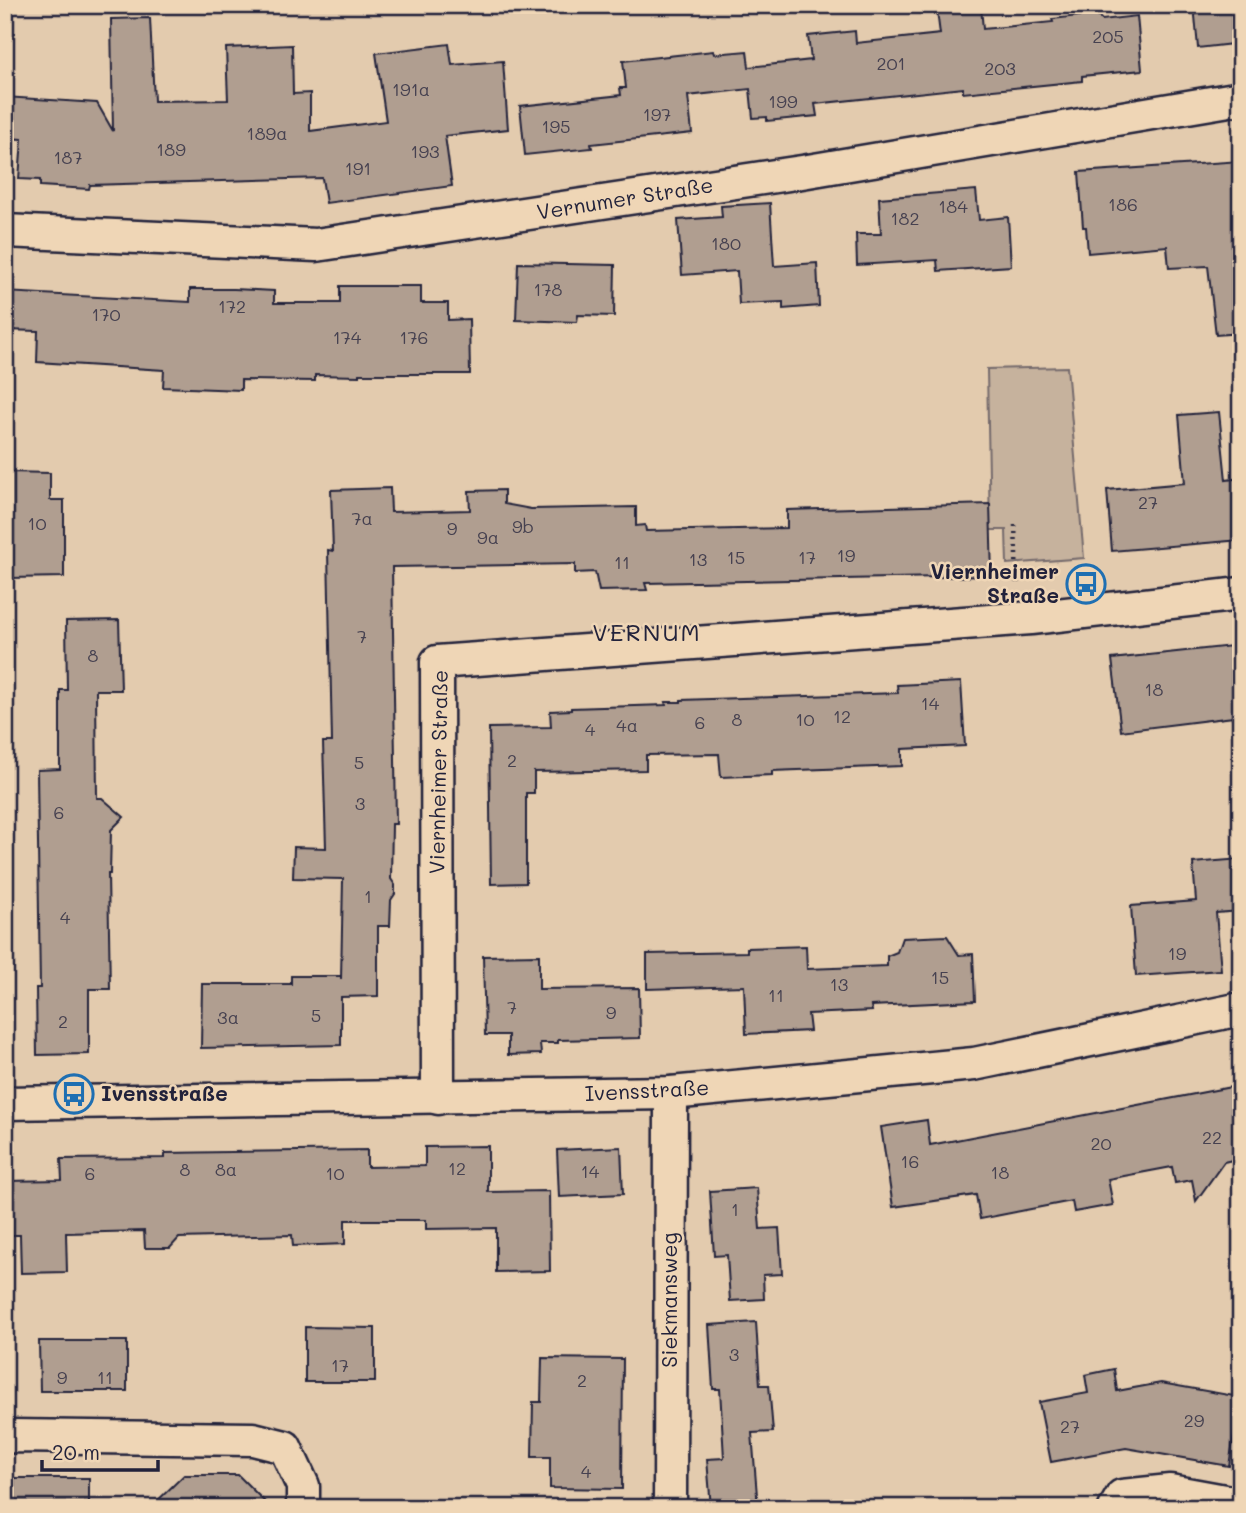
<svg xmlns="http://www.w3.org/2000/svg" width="1246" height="1513" viewBox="0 0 1246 1513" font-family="Mali,sans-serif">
<rect width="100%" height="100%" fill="#e3cbae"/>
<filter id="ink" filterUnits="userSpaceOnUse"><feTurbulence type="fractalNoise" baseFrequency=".0143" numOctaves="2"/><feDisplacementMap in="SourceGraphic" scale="14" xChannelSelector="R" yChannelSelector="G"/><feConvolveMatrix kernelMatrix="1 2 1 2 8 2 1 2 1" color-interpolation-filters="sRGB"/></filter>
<g filter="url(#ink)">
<!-- green -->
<path fill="#c6b29d" stroke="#746a6c" stroke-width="2" d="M1067,367L1084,558L1007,564L1006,530H990L987,369Z"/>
<!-- building -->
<g fill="#b09e90" stroke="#22223b" stroke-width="2">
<path d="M1194,5H1241V43L1198,48Z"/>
<path d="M981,7L983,29L1053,22L1052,19L1096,14L1102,20L1137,16L1142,70L1082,76V81L963,93V88L815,104L817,116L767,121V117L753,118L750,89L688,96L692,133L591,144L592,148L525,155L520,106L621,95L620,88H626L623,61L713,51L714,54L747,51L749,67L811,60L808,36L855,31L856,43L940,34L937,11Z"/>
<path d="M150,18L154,101L228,100L226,48L292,45L293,94L310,93V131L386,121L376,53L449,44L452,65L503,61L508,129L445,136L452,186L326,203L322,178L90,185L89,189L40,186V180L19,179L22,139L5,138V97L97,103L113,131L111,19Z"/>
<path d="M1241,161V229H1234L1241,333L1216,335L1208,266L1169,268L1167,246L1088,253L1086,227H1083L1079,172Z"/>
<path d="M976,190L979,220L1008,217L1011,266L938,271L937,260L857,265L856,234H881L879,198Z"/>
<path d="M770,203L774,266L817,263L819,306L783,309V302L739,304L737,271L682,275L678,220L722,217L721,206Z"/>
<path d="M518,263L615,265L614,316L578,315L577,322L516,320Z"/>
<path d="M340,286H421V303H448V320L469,319L470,374H359V376L315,375V381L241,380V390L163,387L164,370L37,362L38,331L5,330V292L190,302V289H234L274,291V303H340Z"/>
<path d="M1219,412L1226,480L1241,478V540L1112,551L1107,490L1185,483L1179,415Z"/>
<path d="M9,472L50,473V500H64V577L10,578Z"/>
<path d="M390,488L391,512L470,510L469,491L504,490V504L531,509L636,507V526L645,525L646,531L787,528V510L990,504L992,576L645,583L647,590L599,591L595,572L575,573V564L392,567L396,824H392L391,879L395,885V894L391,900L390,926H378V996L341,997V1045L201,1048L202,984H291V976H341V979L343,879L293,878L294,847L326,848L323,742H332L328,550L333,551L331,490Z"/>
<path d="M119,620L121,690H96L97,798H102L124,817L111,830L110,874H108L110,989H89V1054L37,1055L36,988H40L37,770L60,769V690H67L66,621Z"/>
<path d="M1241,645V716L1121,731L1112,659Z"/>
<path d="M961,682L965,746L902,749V766L772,771V775L721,777L719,754L646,755V770L534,772V793H526V883L491,884L489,728L551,727L550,711L571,710V708L666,705L665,702H681V700L898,693L897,685Z"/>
<path d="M1241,859V911L1216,913L1221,970L1136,976L1131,906L1196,901L1193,863Z"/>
<path d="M947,936L959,955L973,954L975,1001L871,1006L872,1011L808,1014L810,1031L746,1034L744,986L647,989V954L747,952V948L806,946L807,969L887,966V956L897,952L902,938Z"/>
<path d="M539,955V989L639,988L640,1038L558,1040V1043H540L541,1054L508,1055V1035H485L483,956Z"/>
<path d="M1231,1087L1238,1124L1241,1126V1158L1224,1162L1196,1201L1192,1180L1175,1183L1172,1167L1108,1179L1113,1205L1074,1212L1072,1201L980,1219L976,1195L893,1207L881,1127L927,1120L930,1145Z"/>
<path d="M488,1146V1192L549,1191L550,1271L496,1272V1228L426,1229V1220H345V1244L293,1246L292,1235L179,1238L170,1248H145L144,1231L66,1233L67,1272L21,1273L20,1235H5V1181L62,1180L61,1159L165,1158V1153L367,1150V1167L425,1166V1147Z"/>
<path d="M621,1147L623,1194L559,1197L557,1150Z"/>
<path d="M757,1188L760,1229L779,1228L782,1274L763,1275L764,1299L730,1301L727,1255L714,1256L710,1191Z"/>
<path d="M756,1322L760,1385H769L773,1432L752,1433L758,1508H711L707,1459L724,1458L720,1389H713L709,1325Z"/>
<path d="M305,1327L375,1328V1382H305Z"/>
<path d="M39,1341H127V1391H40Z"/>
<path d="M542,1358L623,1359L622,1489L550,1488V1457H532L533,1402H541Z"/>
<path d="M1114,1369L1117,1391L1161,1383L1240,1397L1229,1466L1126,1448L1051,1462L1039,1402L1088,1393L1085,1375Z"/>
<path d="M184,1475H238L271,1508H150Z"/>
<rect x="5" y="1478" width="84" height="30"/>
</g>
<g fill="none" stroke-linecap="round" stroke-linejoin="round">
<!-- minor casing -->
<g stroke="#22223b" stroke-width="37">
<g id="minor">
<path d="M5,231L316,245L802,172L1241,98"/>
<path d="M438,1098L437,662L1031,618L1241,594"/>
<path d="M5,1103L671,1093L974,1064L1241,1009"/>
<path d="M5,1438L10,1436L253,1439L285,1447L303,1486V1508"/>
<path d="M670,1508L671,1093"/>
<path d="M1115,1508L1122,1496L1170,1491L1241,1504"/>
</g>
</g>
<!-- path -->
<path stroke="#22223b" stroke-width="4.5" stroke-dasharray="2 5" stroke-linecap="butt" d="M1015,525L1017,583"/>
<!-- minor -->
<use href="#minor" stroke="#efd6b6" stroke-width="32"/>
</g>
</g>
<!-- icons -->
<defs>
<g id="bus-ring" transform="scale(2.0125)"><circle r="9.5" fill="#efd6b6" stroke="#1f6fb2" stroke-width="1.5"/><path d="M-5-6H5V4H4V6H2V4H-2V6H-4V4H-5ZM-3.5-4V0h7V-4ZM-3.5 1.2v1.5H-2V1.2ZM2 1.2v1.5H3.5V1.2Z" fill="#1f6fb2"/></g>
</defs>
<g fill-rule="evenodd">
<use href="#bus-ring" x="1086" y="584"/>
<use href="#bus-ring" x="74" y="1094"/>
</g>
<g text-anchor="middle" stroke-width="5" stroke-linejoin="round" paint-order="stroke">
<!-- number labels -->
<g font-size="18" fill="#464150">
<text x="1108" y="43">205</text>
<text x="891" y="70">201</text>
<text x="1000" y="75">203</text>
<text x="411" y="96">191a</text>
<text x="783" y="108">199</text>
<text x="657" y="121">197</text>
<text x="556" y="133">195</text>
<text x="267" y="140">189a</text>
<text x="171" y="156">189</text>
<text x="425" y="158">193</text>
<text x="68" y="164">187</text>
<text x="358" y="175">191</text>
<text x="1123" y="211">186</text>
<text x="953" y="213">184</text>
<text x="905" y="225">182</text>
<text x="726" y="250">180</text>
<text x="548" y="296">178</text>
<text x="232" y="313">172</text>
<text x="106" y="321">170</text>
<text x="347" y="344">174</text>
<text x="414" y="344">176</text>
<text x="1148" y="509">27</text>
<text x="362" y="525">7a</text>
<text x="37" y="530">10</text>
<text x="523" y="533">9b</text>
<text x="452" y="535">9</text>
<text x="488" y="544">9a</text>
<text x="846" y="562">19</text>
<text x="736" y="564">15</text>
<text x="807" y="564">17</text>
<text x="698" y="566">13</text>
<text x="622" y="569">11</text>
<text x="362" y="643">7</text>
<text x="93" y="662">8</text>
<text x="1154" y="696">18</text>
<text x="930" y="710">14</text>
<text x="842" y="723">12</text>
<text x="737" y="726">8</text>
<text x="805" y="726">10</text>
<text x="700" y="729">6</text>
<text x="627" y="732">4a</text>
<text x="590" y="736">4</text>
<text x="512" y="767">2</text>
<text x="359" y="769">5</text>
<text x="360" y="810">3</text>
<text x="59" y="819">6</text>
<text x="368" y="903">1</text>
<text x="65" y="924">4</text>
<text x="1177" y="960">19</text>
<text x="940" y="984">15</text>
<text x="839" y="991">13</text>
<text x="776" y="1002">11</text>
<text x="512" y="1014">7</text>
<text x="611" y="1019">9</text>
<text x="316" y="1022">5</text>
<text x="228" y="1024">3a</text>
<text x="63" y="1028">2</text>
<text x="1212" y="1144">22</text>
<text x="1101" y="1150">20</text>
<text x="910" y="1168">16</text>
<text x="457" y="1175">12</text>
<text x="185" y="1176">8</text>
<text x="226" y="1176">8a</text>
<text x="590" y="1178">14</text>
<text x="1000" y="1179">18</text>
<text x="90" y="1180">6</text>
<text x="335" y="1180">10</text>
<text x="735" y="1216">1</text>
<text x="734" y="1361">3</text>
<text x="340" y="1372">17</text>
<text x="62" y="1384">9</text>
<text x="105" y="1384">11</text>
<text x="582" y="1387">2</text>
<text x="1194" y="1427">29</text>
<text x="1070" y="1433">27</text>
<text x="586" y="1478">4</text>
</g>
<!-- street labels -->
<g font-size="21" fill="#22223b" stroke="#efd6b6">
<text transform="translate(625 199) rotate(-9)" y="7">Vernumer Straße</text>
<text transform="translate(439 772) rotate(-89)" y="7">Viernheimer Straße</text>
<text transform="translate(647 1091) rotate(-3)" y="7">Ivensstraße</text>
<text transform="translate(670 1300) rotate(-90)" y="7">Siekmansweg</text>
</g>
<!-- poi labels -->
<g font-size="21" font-weight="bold" fill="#22223b" stroke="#efd6b6" text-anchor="end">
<text x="1059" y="579">Viernheimer<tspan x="1059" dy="24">Straße</tspan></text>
<text x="101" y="1101" text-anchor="start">Ivensstraße</text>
</g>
<!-- quarter labels -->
<g font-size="24" letter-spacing="2" fill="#22223b" stroke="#efd6b6">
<text x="647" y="641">VERNUM</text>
</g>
</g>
<!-- margin -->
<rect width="1246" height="1513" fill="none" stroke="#efd6b6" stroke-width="28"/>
<rect x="14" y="14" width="1218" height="1485" fill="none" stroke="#22223b" stroke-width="2.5" filter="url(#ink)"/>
<!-- scale -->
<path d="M42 1460v10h116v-10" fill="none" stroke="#22223b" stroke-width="3.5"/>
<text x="52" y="1460" font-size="21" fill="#22223b" stroke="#efd6b6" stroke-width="5" paint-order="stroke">20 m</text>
</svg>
